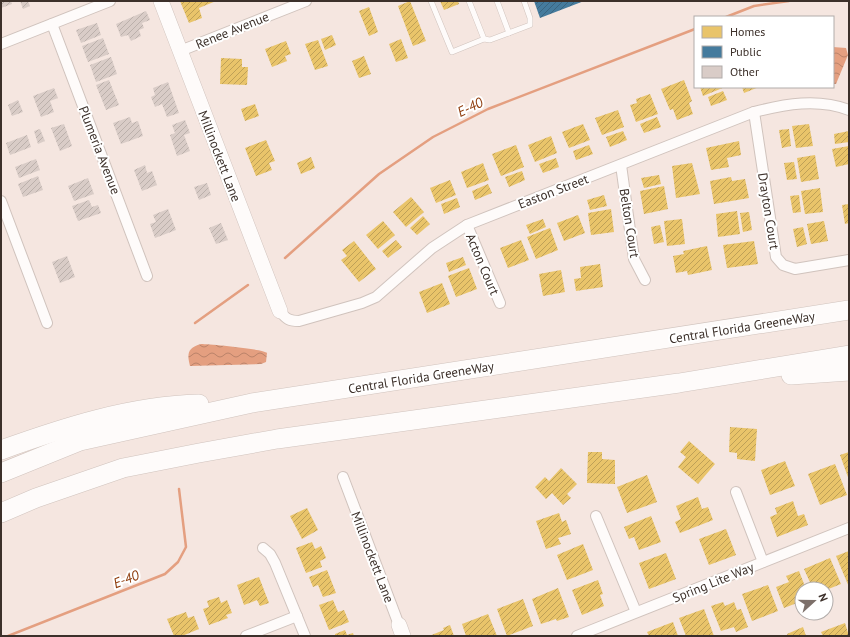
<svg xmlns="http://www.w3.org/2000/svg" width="850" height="637" viewBox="0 0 850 637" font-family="'PT Sans',sans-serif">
<defs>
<pattern id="water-waves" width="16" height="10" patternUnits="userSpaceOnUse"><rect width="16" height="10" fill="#e49f80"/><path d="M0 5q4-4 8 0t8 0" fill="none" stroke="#ba8269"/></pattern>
<pattern id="homes-hatch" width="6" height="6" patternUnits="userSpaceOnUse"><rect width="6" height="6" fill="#e9c46a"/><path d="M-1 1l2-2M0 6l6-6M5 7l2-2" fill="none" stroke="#bea057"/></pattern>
<pattern id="public-hatch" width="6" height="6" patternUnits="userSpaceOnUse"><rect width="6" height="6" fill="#457b9d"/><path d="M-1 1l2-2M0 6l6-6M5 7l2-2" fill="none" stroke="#3b6580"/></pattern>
<pattern id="building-hatch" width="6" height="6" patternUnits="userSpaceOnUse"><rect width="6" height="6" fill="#d9ccc7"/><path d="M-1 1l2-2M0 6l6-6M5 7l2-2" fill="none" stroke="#bbb0ab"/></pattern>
</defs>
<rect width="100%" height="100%" fill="#f5e6e0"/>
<!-- water -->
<g fill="url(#water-waves)">
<path d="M833,47L846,48L848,55L836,84H833Z"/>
<path d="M201,344C210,344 263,349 267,353L266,362L261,364L190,366C187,354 187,348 201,344Z"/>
</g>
<!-- homes -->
<g fill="url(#homes-hatch)">
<path d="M180,1H216L199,8L202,18L189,23Z"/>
<path d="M410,1L426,41L413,46L398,6Z"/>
<path d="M440,1H458L459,4L444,10Z"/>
<path d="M369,7L378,32L369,36L359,11Z"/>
<path d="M332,35L336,45L325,50L321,39Z"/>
<path d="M401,39L408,58L396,62L389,44Z"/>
<path d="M318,40L328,66L315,70L305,44Z"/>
<path d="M286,41L291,54L285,56L287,61L272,67L265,49Z"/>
<path d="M364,56L371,74L359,78L352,61Z"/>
<path d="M221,58L242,59V67H248L247,85L220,84Z"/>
<path d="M684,80L692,101L689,103L693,114L677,120L673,109L670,110L661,89Z"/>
<path d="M700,87H725L703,96Z"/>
<path d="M742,87H759L744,93Z"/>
<path d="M723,91L727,100L711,106L708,97Z"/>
<path d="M650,94L658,114L636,122L630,105L637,103L636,99Z"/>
<path d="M255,104L259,116L245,121L241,109Z"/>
<path d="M618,110L624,127L602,135L595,118Z"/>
<path d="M657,117L661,127L644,133L640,124Z"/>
<path d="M583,124L590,140L569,148L562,132Z"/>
<path d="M809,124L813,146L796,148L792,126Z"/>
<path d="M789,129L791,146L782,148L779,130Z"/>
<path d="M623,131L627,140L610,147L606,137Z"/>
<path d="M849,131V142L835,144L834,134Z"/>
<path d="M551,136L557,153L535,162L528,145Z"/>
<path d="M266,140L275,161L269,163L272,170L256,176L245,148Z"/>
<path d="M739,141L741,155L727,158L729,167L711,170L706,148Z"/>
<path d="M516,145L524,167L501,176L492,154Z"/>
<path d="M589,145L593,154L576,160L573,151Z"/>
<path d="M849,146V164L836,167L832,149Z"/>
<path d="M815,155L819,179L801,182L797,158Z"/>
<path d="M311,157L315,168L301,174L297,163Z"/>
<path d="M556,158L559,167L543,173L539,164Z"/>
<path d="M794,162L797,179L787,180L784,163Z"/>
<path d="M483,163L489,180L467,188L461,172Z"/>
<path d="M692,163L700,194L676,198L672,166Z"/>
<path d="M522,171L525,180L509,187L505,177Z"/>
<path d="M659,175L661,184L644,188L641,178Z"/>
<path d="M731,177L732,181L745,179L749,198L714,204L710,181Z"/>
<path d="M450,180L456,195L436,203L430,188Z"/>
<path d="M488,184L492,193L475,200L472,191Z"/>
<path d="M664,186L668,209L644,214L640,191Z"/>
<path d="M820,188L823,212L805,214L801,191Z"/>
<path d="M604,195L607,206L590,210L587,200Z"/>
<path d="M799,195L801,212L793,213L790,196Z"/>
<path d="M411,197L424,212L406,227L393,212Z"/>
<path d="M457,198L460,207L444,214L441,204Z"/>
<path d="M849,204V223L845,224L842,205Z"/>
<path d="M611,209L614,232L591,235L588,213Z"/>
<path d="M737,211L740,234L718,237L716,214Z"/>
<path d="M749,212L752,230L743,232L740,213Z"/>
<path d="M578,215L585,233L564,241L557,223Z"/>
<path d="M423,216L430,224L417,235L410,228Z"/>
<path d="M543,219L546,227L530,234L526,225Z"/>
<path d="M682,219L685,244L667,246L664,221Z"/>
<path d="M383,221L395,235L378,249L366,235Z"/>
<path d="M824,221L828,241L811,244L807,224Z"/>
<path d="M660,225L664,242L654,244L651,227Z"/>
<path d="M803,227L807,244L797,247L793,229Z"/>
<path d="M550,228L558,250L536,259L527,237Z"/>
<path d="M396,240L402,247L388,258L382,251Z"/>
<path d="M521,240L529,260L508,268L500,248Z"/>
<path d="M354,241L376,269L359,282L341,260L347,256L342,250Z"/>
<path d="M754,241L758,264L727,268L723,245Z"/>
<path d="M707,246L712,270L688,275L687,271L676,273L673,256L684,254L683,251Z"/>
<path d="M463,257L466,265L449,272L446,263Z"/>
<path d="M600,264L603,287L576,291L574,279L581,278L580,267Z"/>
<path d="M469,268L477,289L456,297L448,276Z"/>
<path d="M561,270L565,292L543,296L539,274Z"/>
<path d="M442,283L450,304L427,313L419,292Z"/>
<path d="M730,427L757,429L755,461L737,459V453L729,452Z"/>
<path d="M689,441L715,464L698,484L678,467L686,457L680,452Z"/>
<path d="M588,452H602V459L615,460V484L587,483Z"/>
<path d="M849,452V480L840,455Z"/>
<path d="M785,461L795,486L770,495L761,470Z"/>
<path d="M835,464L847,495L820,505L808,474Z"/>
<path d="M561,468L577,484L567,494L571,498L563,505L552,493L546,499L535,487L545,477L549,481Z"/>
<path d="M647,475L657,502L627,513L617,487Z"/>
<path d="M698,497L702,509L708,507L713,520L680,533L675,522L681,519L676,506Z"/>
<path d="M793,501L798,516L804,514L808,525L777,537L770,517L777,514L775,508Z"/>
<path d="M307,508L318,530L302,539L290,516Z"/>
<path d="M559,513L562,522L566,520L571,534L558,538L561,544L546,549L536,521Z"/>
<path d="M651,516L661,542L639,550L634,537L629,539L624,527Z"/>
<path d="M726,529L736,555L709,565L699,539Z"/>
<path d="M312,542L315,549L321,546L326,558L320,561L322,567L306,573L296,548Z"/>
<path d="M583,544L593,570L567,580L557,555Z"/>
<path d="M849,551V587L836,556Z"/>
<path d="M666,553L676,579L649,589L639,563Z"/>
<path d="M830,558L841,584L826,590L813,589L804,569Z"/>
<path d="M327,570L336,593L323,597L318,585L313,587L309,577Z"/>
<path d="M799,571L806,589H802V601L784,608L776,587L789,582L786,576Z"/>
<path d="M259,577L269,603L260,606L257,600L244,605L237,585Z"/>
<path d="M598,580L603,594L600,595L604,606L582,615L572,590Z"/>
<path d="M768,585L778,611L752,621L742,594Z"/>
<path d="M558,588L569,617L557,621L556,619L541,624L532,599Z"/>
<path d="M219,597L221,603L227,600L232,613L226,615L228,618L209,625L203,609L209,607L207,601Z"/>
<path d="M523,599L533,626L507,636L497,609Z"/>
<path d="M333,600L338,612L344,610L349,622L329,630L319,605Z"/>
<path d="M723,602L725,606L734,602L737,610L741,609L748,627L736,632L734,627L721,631L711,606Z"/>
<path d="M704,609L714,636H686L679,618Z"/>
<path d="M186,612L188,618L194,616L199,629L182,636H174L167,619Z"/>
<path d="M488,614L497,636H466L462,624Z"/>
<path d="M673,622L678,636H649L647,632Z"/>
<path d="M845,623L849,636H823L821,632Z"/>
<path d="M450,625L454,636H429L444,630L443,628Z"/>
<path d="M803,627L806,636H788L787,634Z"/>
<path d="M345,630L347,635L353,633L354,636H335V634Z"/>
</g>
<!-- public -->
<path fill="url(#public-hatch)" d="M534,1H584L540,18Z"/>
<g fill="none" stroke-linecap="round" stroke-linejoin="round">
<!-- stream -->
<g stroke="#e49f80" stroke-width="2.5">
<path d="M726,17L754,6L789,1"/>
<path d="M285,258L379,174L433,137L488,109L695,29"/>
<path d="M195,323L248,285"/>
<path d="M8,636L165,574L178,562L186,547L179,489"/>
</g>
</g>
<!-- building -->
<g fill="url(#building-hatch)">
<path d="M1,1H11L12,4L1,8Z"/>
<path d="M20,1H28L30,6L23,9Z"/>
<path d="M146,11L150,20L142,23L144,28L139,30L141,36L131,41L128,35L121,37L116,24Z"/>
<path d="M97,23L101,35L81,43L76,30Z"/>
<path d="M103,38L109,54L88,62L82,46Z"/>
<path d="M111,57L117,74L96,82L90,65Z"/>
<path d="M109,80L119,105L106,110L96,85Z"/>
<path d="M168,82L179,113L167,117L162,104L155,107L151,97L155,95L153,88Z"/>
<path d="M54,88L58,98L50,101L54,112L41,117L33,96Z"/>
<path d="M18,100L23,112L12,116L8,105Z"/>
<path d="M130,117L132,123L138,121L143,136L121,144L113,123Z"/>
<path d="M185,120L190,133L184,135L190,151L177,156L170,135L175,133L172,125Z"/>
<path d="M64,124L72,146L60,151L51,128Z"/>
<path d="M40,129L45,141L38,144L34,131Z"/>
<path d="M27,135L31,147L10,155L6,143Z"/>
<path d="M36,159L40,170L19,178L15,167Z"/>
<path d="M145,165L147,173L152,171L157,185L142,191L134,170Z"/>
<path d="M38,176L43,190L23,197L18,184Z"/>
<path d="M88,178L94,194L74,201L68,186Z"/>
<path d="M207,183L211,195L199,200L194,187Z"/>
<path d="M89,200L92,207L98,205L101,213L78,221L72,206Z"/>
<path d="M168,209L176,230L155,238L150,224L156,222L153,215Z"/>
<path d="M221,223L228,240L216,244L209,228Z"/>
<path d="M67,256L75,277L60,283L52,262Z"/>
</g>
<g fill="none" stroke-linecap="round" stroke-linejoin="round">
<!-- lane casing -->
<g stroke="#d0c3bd" stroke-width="6">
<g id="lane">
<path d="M431,1L452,52L484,39"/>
<path d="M469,1L484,39L490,40L530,25V18L524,1"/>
<path d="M497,1L509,33"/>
</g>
</g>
<!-- street casing -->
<g stroke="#d0c3bd" stroke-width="12">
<g id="street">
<path d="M52,24L147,276"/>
<path d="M1,44L110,1"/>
<path d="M180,51L306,1"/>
<path d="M754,112L776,257L783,265L795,269L849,260"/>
<path d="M621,165L634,259L645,280"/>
<path d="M1,201L47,323"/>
<path d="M467,225L500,303"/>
<path d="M280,311C286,319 289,321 299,321L362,303L376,297L432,248L467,225L754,112C785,104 818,98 849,110"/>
<path d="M343,477L399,625"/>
<path d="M736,492L763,562"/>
<path d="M596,516L636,612"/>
<path d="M263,548L270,554L275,563L305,636"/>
<path d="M246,636L297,616"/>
<path d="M577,636L849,528"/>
</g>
</g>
<!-- secondary casing -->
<g stroke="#d0c3bd" stroke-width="16">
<g id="secondary">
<path d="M161,1L280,311"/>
<path d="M399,625L403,636"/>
</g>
</g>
<!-- highway casing -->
<g stroke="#d0c3bd" stroke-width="20">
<g id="highway">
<path d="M791,375L849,371"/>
<path d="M1,450C65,427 130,406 199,404"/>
<path d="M1,473L80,441L252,403L849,310"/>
<path d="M1,513L36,498L123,468L199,453L277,439L679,383L849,355"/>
</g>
</g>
<!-- lane -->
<use href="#lane" stroke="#fefbfa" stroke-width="5"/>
<!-- street -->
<use href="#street" stroke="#fefbfa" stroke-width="10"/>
<!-- secondary -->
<use href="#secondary" stroke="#fefbfa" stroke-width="15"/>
<!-- highway -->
<use href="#highway" stroke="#fefbfa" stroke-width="19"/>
</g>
<g text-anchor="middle" stroke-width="4" stroke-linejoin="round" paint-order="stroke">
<!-- street labels -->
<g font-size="13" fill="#3c302a" stroke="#fff">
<text transform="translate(232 30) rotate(-22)" y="5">Renee Avenue</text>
<text transform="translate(100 150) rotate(69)" y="5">Plumeria Avenue</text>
<text transform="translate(220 156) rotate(69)" y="5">Millinockett Lane</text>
<text transform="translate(553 191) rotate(-21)" y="5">Easton Street</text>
<text transform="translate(769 211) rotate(81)" y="5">Drayton Court</text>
<text transform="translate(630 223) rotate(81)" y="5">Belton Court</text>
<text transform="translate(483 264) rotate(67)" y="5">Acton Court</text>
<text transform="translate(742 327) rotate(-9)" y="5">Central Florida GreeneWay</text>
<text transform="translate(421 377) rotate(-9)" y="5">Central Florida GreeneWay</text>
<text transform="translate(373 557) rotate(69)" y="5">Millinockett Lane</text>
<text transform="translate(713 582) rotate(-22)" y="5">Spring Lite Way</text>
</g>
<!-- water labels -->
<g font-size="14" font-style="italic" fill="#8e3b0b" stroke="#fff">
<text transform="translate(470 107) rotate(-26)" y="5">E-40</text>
<text transform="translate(126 579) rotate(-21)" y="5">E-40</text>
</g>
</g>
<!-- border -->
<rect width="850" height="637" fill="none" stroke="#3c302a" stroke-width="4"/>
<!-- legend -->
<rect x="694" y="16" width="140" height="72" fill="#ffffff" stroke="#b1acaa"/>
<rect x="702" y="26" width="20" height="12" fill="#e9c46a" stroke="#b1acaa"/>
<text x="730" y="36" font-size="12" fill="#3c302a">Homes</text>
<rect x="702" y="46" width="20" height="12" fill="#457b9d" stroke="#b1acaa"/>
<text x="730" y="56" font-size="12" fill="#3c302a">Public</text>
<rect x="702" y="66" width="20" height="12" fill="#d9ccc7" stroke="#b1acaa"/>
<text x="730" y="76" font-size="12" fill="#3c302a">Other</text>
<!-- north arrow -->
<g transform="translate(814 601) rotate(69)"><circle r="19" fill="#ffffff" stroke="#b1acaa"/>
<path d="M0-3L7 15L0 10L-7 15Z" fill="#7d706a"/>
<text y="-6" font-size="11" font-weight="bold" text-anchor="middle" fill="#3c302a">N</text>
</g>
</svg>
